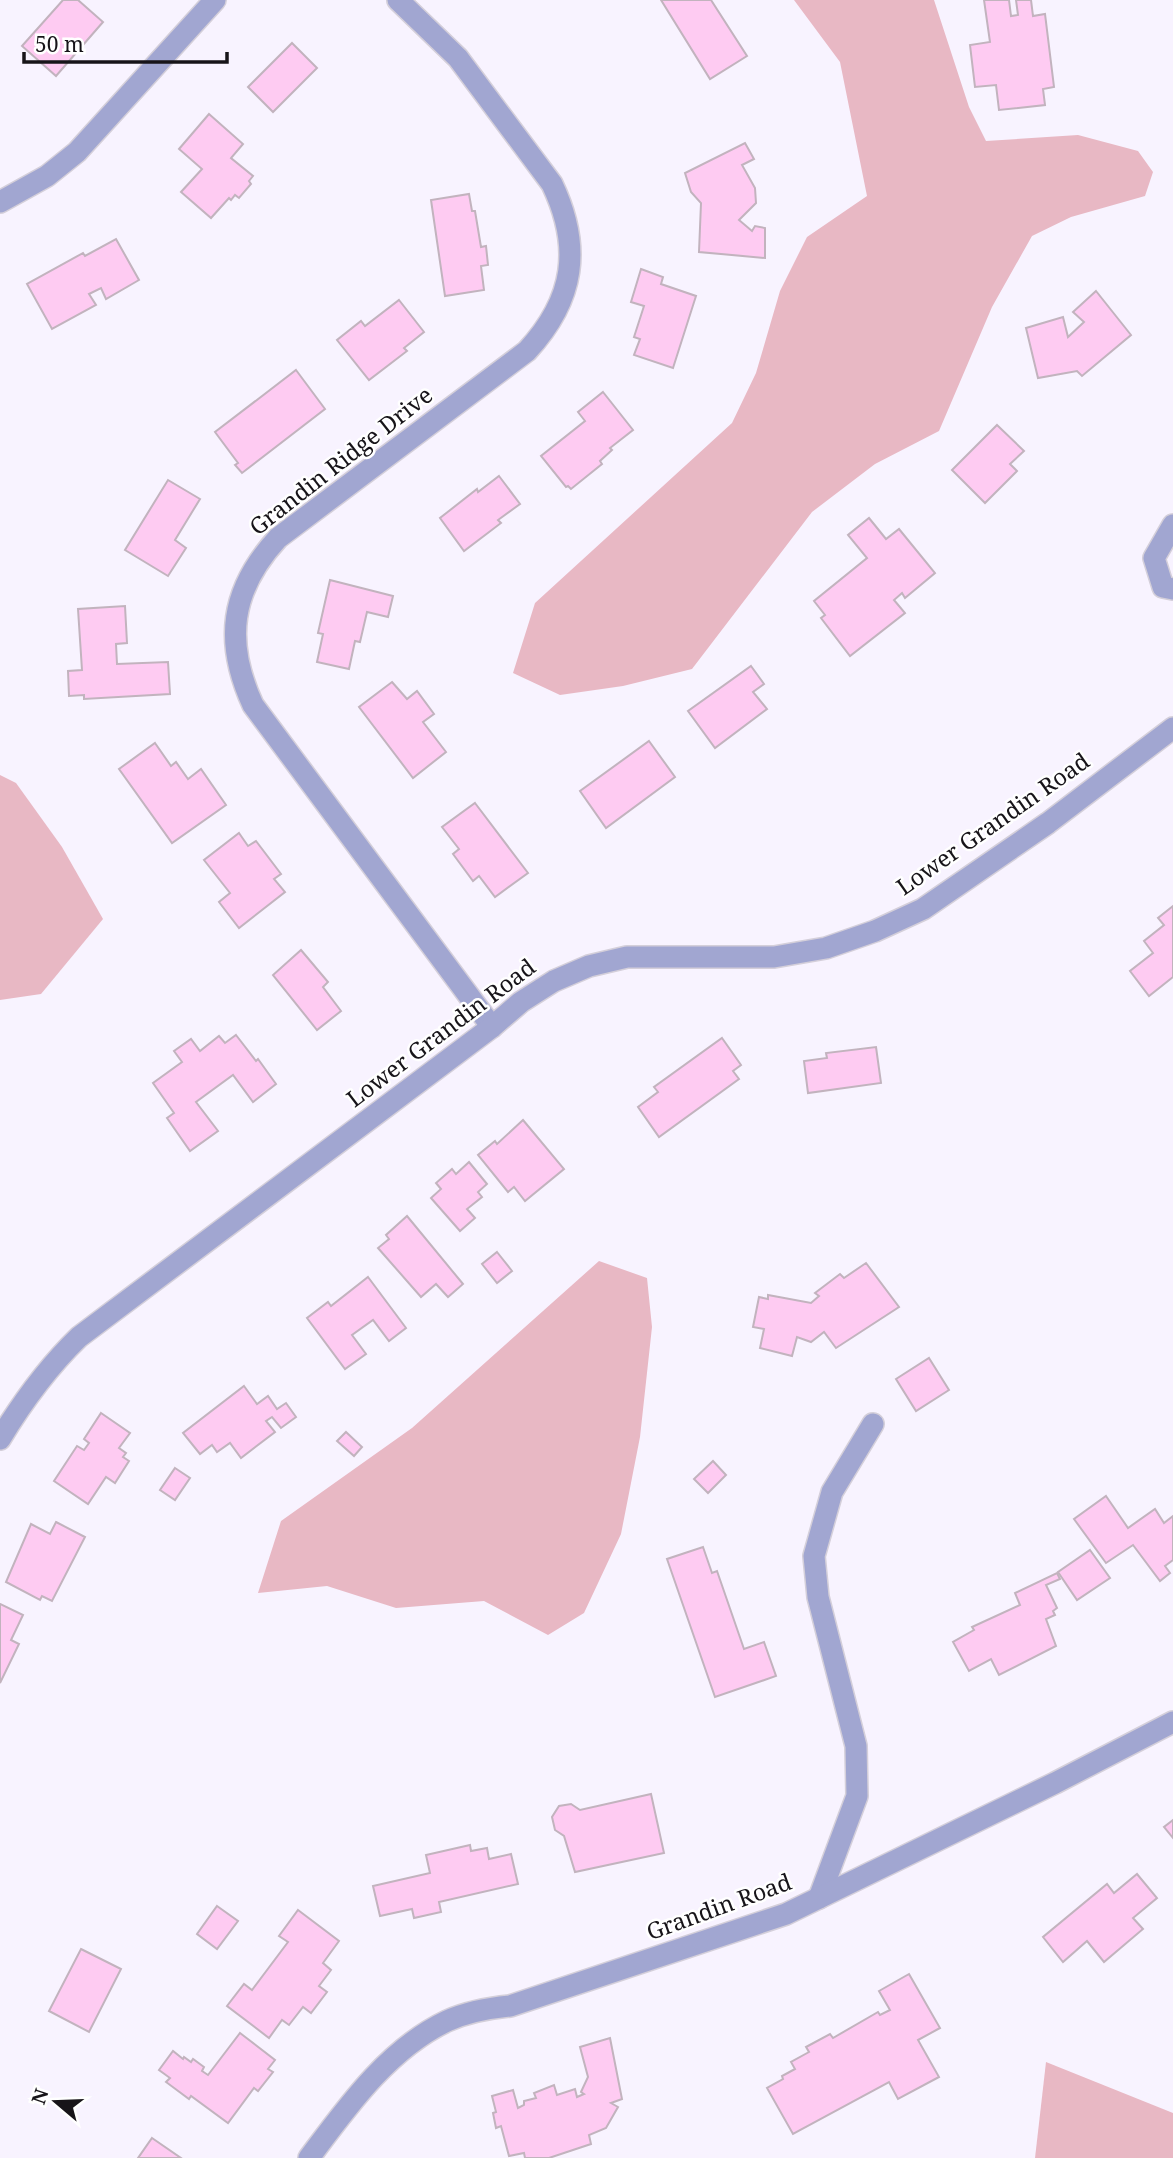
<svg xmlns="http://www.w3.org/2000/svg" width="1173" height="2158" viewBox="0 0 1173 2158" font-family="'Noto Serif',serif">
<rect width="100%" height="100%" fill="#f8f3ff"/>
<!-- green -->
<g fill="#e8b8c4">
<path d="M794,0H934L969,107L986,141L1078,135L1138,151L1153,172L1145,196L1071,217L1032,236L992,307L939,431L875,464L812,512L692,669L623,686L560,695L513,673L535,603L732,423L756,373L780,291L807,237L867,196L840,62Z"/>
<path d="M0,775L16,783L62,847L103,919L41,994L0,1000Z"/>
<path d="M599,1261L647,1278L652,1327L640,1437L621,1534L584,1613L548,1635L484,1601L396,1608L327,1586L258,1593L281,1521L412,1428Z"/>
<path d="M1046,2062L1173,2113V2158H1035Z"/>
</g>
<!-- building -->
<g fill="#fecbf2" stroke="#c2b3be" stroke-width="2">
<path d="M63,0H78L103,22L56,76L22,46Z"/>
<path d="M661,0H711L747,56L710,79Z"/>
<path d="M984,0H1009L1011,16L1018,15L1016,0H1031L1033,16L1045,14L1054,87L1043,89L1045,105L999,110L996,85L975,87L970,45L990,42Z"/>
<path d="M292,43L317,68L273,112L248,87Z"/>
<path d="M209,114L243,144L231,158L253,176L249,181L251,184L239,198L235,195L231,200L229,198L211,218L181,192L202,169L179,149Z"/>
<path d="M745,143L754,159L742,165L755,188L756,203L739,220L752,231L755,226L765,228V258L699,252L701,203L691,192L685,173Z"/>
<path d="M469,194L472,211H475L481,247L486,246L488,265L481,266L484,290L445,296L431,200Z"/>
<path d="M116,239L139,280L106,299L101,288L89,294L96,305L52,329L27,284L83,253L85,256Z"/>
<path d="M641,269L663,277L661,284L696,296L673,368L634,355L640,339L634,337L644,306L631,302Z"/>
<path d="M1096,291L1131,335L1082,376L1077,371L1038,378L1026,328L1063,317L1068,337L1084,322L1073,312Z"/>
<path d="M399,300L424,332L404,348L407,351L369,380L337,340L361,321L365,326Z"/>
<path d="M296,370L325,409L242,473L235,465L238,463L215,432Z"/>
<path d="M603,392L633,430L610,448L612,450L600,461L602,464L571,489L568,486L566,487L541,456L585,421L578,412Z"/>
<path d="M997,425L1024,451L1010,464L1017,471L985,503L952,470Z"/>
<path d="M499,476L520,504L498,520L501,523L464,551L440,518L477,489L478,492Z"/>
<path d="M168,480L200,499L175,540L186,548L168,576L125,550Z"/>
<path d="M869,518L886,539L899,529L935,573L905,598L902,593L894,600L905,613L850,656L821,618L825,615L814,601L867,558L848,535Z"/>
<path d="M330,580L393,596L388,617L367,612L360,642L355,641L349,669L317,662L323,634L318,633Z"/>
<path d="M125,606L127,643L116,644L117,664L168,662L170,694L84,699V695L69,696L68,671L82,670L78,609Z"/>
<path d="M751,666L764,684L753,692L767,709L715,748L688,711Z"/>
<path d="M392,682L407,699L417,691L434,714L423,722L446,752L413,778L359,707Z"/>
<path d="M649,741L675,777L606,828L580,791Z"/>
<path d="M155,743L171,766L176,762L188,779L201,769L226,805L172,843L119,769Z"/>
<path d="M475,803L528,873L495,897L479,876L473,881L453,854L459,849L442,827Z"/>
<path d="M239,833L248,846L256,841L281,874L274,879L285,892L239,928L219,902L230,893L204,860Z"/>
<path d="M1173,906V977L1149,996L1130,971L1153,953L1144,941L1164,925L1158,918Z"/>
<path d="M301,950L328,982L323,987L341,1011L317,1030L273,975Z"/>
<path d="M236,1035L256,1061L258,1059L276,1084L253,1102L233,1075L196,1102L218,1131L190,1151L167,1118L174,1113L153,1083L182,1062L174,1051L191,1039L200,1051L219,1036L225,1043Z"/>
<path d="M722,1038L741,1065L733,1071L739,1079L659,1137L638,1107L658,1092L654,1087Z"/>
<path d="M876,1047L881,1083L808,1093L804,1061L827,1058L826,1053Z"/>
<path d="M523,1120L564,1169L525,1201L514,1187L508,1192L478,1155L495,1141L497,1144Z"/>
<path d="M469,1162L487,1184L478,1192L482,1197L467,1209L475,1218L460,1231L431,1198L441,1189L436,1183L452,1169L456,1174Z"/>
<path d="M407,1216L463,1284L448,1297L436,1284L421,1297L378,1248L389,1239L386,1235Z"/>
<path d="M497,1252L512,1271L497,1283L482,1264Z"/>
<path d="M866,1263L899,1307L836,1348L824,1332L811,1342L797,1337L792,1356L760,1348L764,1329L753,1327L759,1297L768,1299V1295L811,1303L819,1296L815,1293L840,1274L844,1278Z"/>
<path d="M368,1277L406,1328L389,1341L373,1320L352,1335L366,1354L345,1369L307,1318L328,1302L331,1306Z"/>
<path d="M929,1358L949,1390L916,1411L896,1379Z"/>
<path d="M244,1386L257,1404L268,1396L277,1409L286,1403L296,1417L281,1428L272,1417L266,1421L275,1432L241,1458L230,1443L217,1452L212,1445L200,1454L183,1433Z"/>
<path d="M101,1413L130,1433L119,1448L126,1453L123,1457L129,1461L115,1483L106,1477L88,1504L54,1481L77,1446L84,1450L89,1443L84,1439Z"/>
<path d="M346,1432L362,1447L354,1456L337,1441Z"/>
<path d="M713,1461L726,1475L708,1493L694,1479Z"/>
<path d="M175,1468L190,1478L175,1500L160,1490Z"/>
<path d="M1106,1496L1128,1528L1155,1509L1164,1523L1173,1516V1560L1165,1566L1170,1573L1160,1581L1133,1545L1106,1563L1074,1519Z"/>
<path d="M56,1522L85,1537L52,1601L42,1596L40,1600L6,1582L31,1524L50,1534Z"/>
<path d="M703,1547L712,1573L717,1571L744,1649L764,1642L776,1676L715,1697L667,1559Z"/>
<path d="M1090,1550L1110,1578L1077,1600L1058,1572Z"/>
<path d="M1057,1573L1060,1579L1046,1585L1057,1608L1053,1611L1055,1615L1046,1619L1056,1646L999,1675L991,1659L969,1671L953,1642L974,1630L972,1627L1020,1605L1015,1593Z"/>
<path d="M0,1604L23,1615L11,1640L19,1644L0,1683Z"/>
<path d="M651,1794L664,1853L575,1872L564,1836L555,1830L552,1817L559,1806L571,1804L580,1810Z"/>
<path d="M1173,1820V1838L1164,1827Z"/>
<path d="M470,1845L471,1851L487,1848L489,1859L511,1854L518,1884L439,1902L441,1912L414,1918L412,1909L380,1916L373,1886L430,1873L426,1855Z"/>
<path d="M1137,1874L1157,1898L1133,1918L1143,1929L1104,1962L1087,1941L1063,1962L1043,1937L1107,1884L1114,1893Z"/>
<path d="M217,1906L238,1921L217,1949L197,1934Z"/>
<path d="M298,1910L339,1941L323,1963L331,1970L319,1986L327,1992L311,2013L303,2007L289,2025L282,2020L269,2038L227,2006L244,1984L252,1990L288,1942L279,1936Z"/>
<path d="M81,1949L121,1969L89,2032L49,2011Z"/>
<path d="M909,1974L940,2028L918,2040L939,2077L898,2099L889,2082L793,2134L767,2088L783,2079L782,2076L795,2069L791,2062L809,2052L806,2047L830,2034L833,2038L878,2012L880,2015L890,2010L879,1991Z"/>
<path d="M240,2033L275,2060L268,2069L273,2072L258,2091L254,2088L228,2123L191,2096L189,2099L166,2082L170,2078L159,2070L173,2051L183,2059L184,2057L191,2062L193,2059L204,2067L202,2071L208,2075Z"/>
<path d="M610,2038L622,2099L611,2103L618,2107L606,2128L589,2135L591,2144L549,2158H525L524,2153L509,2156L501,2126L496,2128L493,2113L496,2112L492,2096L513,2090L518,2108L524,2105V2101L536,2098L534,2093L554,2085L557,2095L575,2089L577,2097L584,2094L581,2092L588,2077L580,2047Z"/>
<path d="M152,2138L181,2158H138Z"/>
</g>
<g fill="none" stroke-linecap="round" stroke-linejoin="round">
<!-- minor casing -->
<g stroke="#d4cfda" stroke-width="24">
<g id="minor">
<path d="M398,0L458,58L552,184C582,247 575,299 527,351L278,538C230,590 224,642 253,705L492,1027"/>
<path d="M0,202L47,176L77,152L215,0"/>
<path d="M1173,525L1154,558L1163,587L1173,589"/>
<path d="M0,1439C23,1401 47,1368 79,1337L492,1027L521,1002L554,981L589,966L627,957H774L826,948L875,931L923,909L1048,823L1173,728"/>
<path d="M819,1898L857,1796L856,1746L818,1597L814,1556L832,1492L873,1424"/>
<path d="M309,2158C347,2107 388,2049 447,2021C467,2012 489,2008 510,2006L786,1914L1055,1783L1173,1722"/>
</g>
</g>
<!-- minor -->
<use href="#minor" stroke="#a1a6d1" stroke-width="21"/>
</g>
<g text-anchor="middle" stroke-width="5" stroke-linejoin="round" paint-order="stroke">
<!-- street labels -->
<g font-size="23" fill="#171419" stroke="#fff">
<text transform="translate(341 461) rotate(-38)" y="8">Grandin Ridge Drive</text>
<text transform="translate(993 824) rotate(-35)" y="8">Lower Grandin Road</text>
<text transform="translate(441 1033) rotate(-37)" y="8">Lower Grandin Road</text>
<text transform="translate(719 1907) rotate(-20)" y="8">Grandin Road</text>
</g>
</g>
<!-- north arrow -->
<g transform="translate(56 2102) rotate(289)" stroke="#ffffff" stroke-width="5" paint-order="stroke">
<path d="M0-5L12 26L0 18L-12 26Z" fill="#171419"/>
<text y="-10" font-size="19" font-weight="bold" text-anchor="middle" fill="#171419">N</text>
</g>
<!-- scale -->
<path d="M24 52v10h203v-10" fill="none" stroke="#171419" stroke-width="3.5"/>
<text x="35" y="52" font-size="21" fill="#171419" stroke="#ffffff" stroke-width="5" paint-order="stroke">50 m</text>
</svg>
